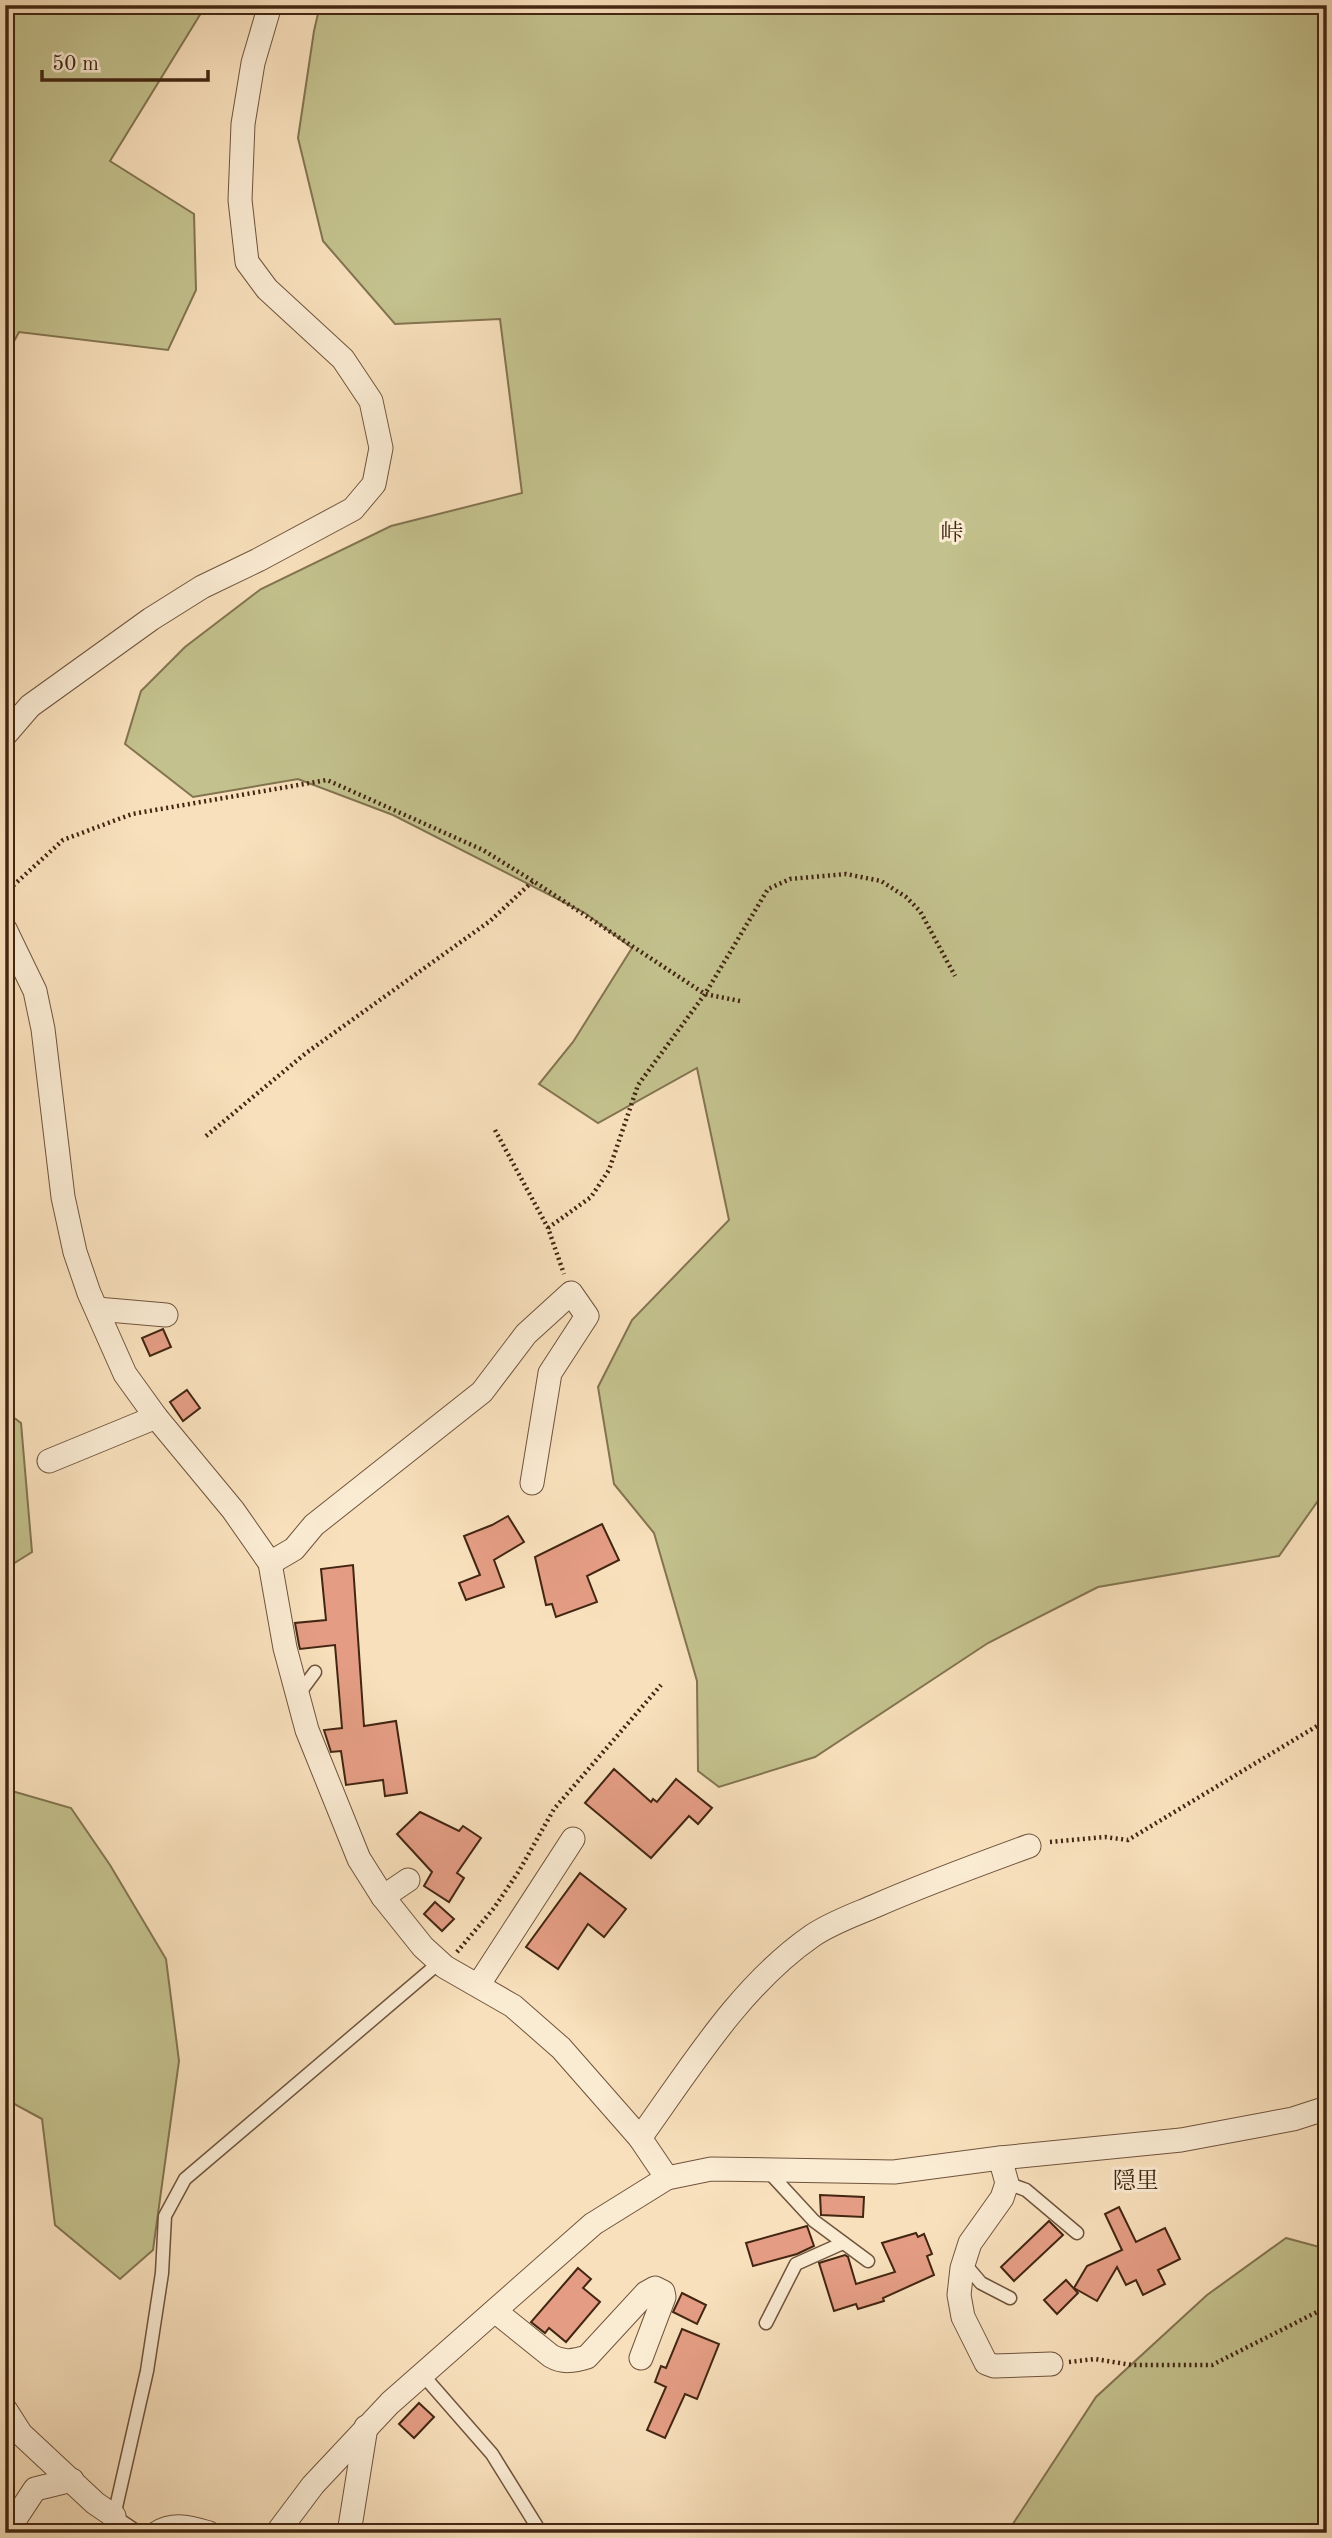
<svg xmlns="http://www.w3.org/2000/svg" width="1332" height="2538" viewBox="0 0 1332 2538" font-family="'Old Standard TT','Noto Serif JP',serif">
<rect width="100%" height="100%" fill="#f8e0bc"/>
<filter id="stains"><feTurbulence type="fractalNoise" baseFrequency=".00286" numOctaves="4"/><feColorMatrix values="0 0 0 0 .2 0 0 0 0 .09 0 0 0 0 .02 0 0 0 .5 -.17"/></filter>
<radialGradient id="worn" r=".72"><stop offset=".6" stop-color="#630" stop-opacity="0"/><stop offset="1" stop-color="#630" stop-opacity=".3"/></radialGradient>
<!-- green -->
<g fill="#c3c18d" stroke="#837450" stroke-width="2">
<path d="M5,5H206L110,161L194,214L196,290L168,350L19,332L5,358Z"/>
<path d="M320,5H1327V1488L1279,1556L1098,1587L988,1643L815,1757L719,1787L698,1771L697,1681L654,1533L614,1484L598,1387L632,1320L729,1220L697,1068L598,1123L539,1084L573,1042L632,948L585,913L393,815L298,779L193,797L125,744L141,691L185,647L261,589L391,526L522,493L500,319L395,324L323,241L298,138L314,31Z"/>
<path d="M5,1411L21,1423L32,1552L5,1569Z"/>
<path d="M5,1789L71,1808L110,1865L166,1959L179,2061L153,2250L120,2279L55,2225L42,2119L5,2099Z"/>
<path d="M1286,2238L1327,2249V2533H1007L1096,2397L1207,2295Z"/>
</g>
<!-- building -->
<g fill="#e49d84" stroke="#432612" stroke-width="2">
<path d="M163,1329L171,1347L150,1356L142,1338Z"/>
<path d="M187,1390L200,1408L183,1421L170,1402Z"/>
<path d="M508,1516L524,1542L494,1560L504,1587L466,1600L459,1583L480,1575L464,1536L492,1525Z"/>
<path d="M602,1524L619,1560L587,1576L597,1602L556,1617L552,1604L546,1605L535,1557Z"/>
<path d="M353,1565L364,1726L396,1721L407,1793L385,1796L383,1780L346,1785L341,1751L331,1752L324,1730L342,1728L335,1645L300,1649L299,1645L295,1623L326,1620L321,1569Z"/>
<path d="M614,1769L651,1802L653,1799L657,1802L676,1779L712,1808L698,1824L689,1816L651,1858L585,1803Z"/>
<path d="M420,1812L459,1831L463,1826L481,1838L457,1873L464,1878L449,1902L424,1886L432,1872L397,1834Z"/>
<path d="M580,1873L626,1909L604,1937L588,1924L558,1969L526,1947Z"/>
<path d="M435,1902L454,1919L442,1931L424,1914Z"/>
<path d="M820,2195L864,2197L863,2217L821,2215Z"/>
<path d="M1119,2207L1136,2242L1165,2228L1180,2259L1158,2270L1165,2284L1143,2295L1136,2280L1126,2285L1117,2267L1097,2301L1074,2288L1087,2266L1122,2250L1105,2214Z"/>
<path d="M1049,2221L1063,2235L1014,2281L1001,2267Z"/>
<path d="M807,2226L814,2246L797,2254L753,2266L746,2243Z"/>
<path d="M916,2233L918,2237L924,2234L932,2254L927,2256L934,2275L883,2298L884,2301L858,2309L856,2304L834,2311L819,2263L845,2255L848,2257L856,2284L895,2272L882,2243Z"/>
<path d="M578,2268L591,2279L583,2288L600,2302L566,2342L549,2328L545,2333L531,2322Z"/>
<path d="M1066,2280L1078,2293L1057,2314L1044,2300Z"/>
<path d="M682,2293L706,2305L697,2324L673,2312Z"/>
<path d="M682,2329L719,2344L697,2399L685,2394L665,2438L647,2430L666,2387L655,2382L661,2366L666,2368Z"/>
<path d="M419,2403L434,2417L414,2438L399,2424Z"/>
</g>
<g fill="none" stroke-linecap="round" stroke-linejoin="round">
<!-- lane casing -->
<g stroke="#70543c" stroke-width="15">
<g id="lane">
<path d="M298,1695L315,1672"/>
<path d="M767,2170L814,2221L868,2261"/>
<path d="M1007,2183L1026,2190L1077,2233"/>
<path d="M964,2263L981,2283L1010,2298"/>
<path d="M766,2323L796,2264L843,2243"/>
<path d="M422,2374L492,2454L541,2533"/>
<path d="M139,2533L114,2516L147,2371L162,2273L165,2216L185,2179L440,1962"/>
</g>
</g>
<!-- street casing -->
<g stroke="#70543c" stroke-width="25">
<g id="street">
<path d="M5,735L30,706L151,619L202,587L258,560L353,509L374,484L381,448L371,401L343,359L267,289L247,262L240,200L243,124L253,63L270,5"/>
<path d="M5,929L35,991L43,1029L63,1197L75,1252L89,1293L125,1374L156,1417L233,1510L270,1563L285,1648L307,1730L359,1859L383,1897L423,1947L445,1967L513,2006L561,2048L640,2138L667,2178"/>
<path d="M97,1309L166,1315"/>
<path d="M49,1461L156,1417"/>
<path d="M270,1563L294,1549L314,1525L482,1392L526,1334L571,1293L587,1316L550,1373L532,1483"/>
<path d="M383,1897L408,1880"/>
<path d="M479,1984L573,1839"/>
<path d="M640,2138C691,2067 740,1986 812,1936C831,1923 854,1915 875,1906C925,1884 977,1865 1029,1846"/>
<path d="M1000,2158L1007,2183L1002,2198L970,2243L962,2268L959,2295L963,2317L986,2363L994,2366L1051,2364"/>
<path d="M495,2311L551,2356C563,2363 574,2361 587,2357L646,2293L655,2288L663,2292L664,2297L641,2358"/>
<path d="M5,2409L21,2434L95,2503L114,2516"/>
<path d="M6,2533L35,2489L72,2480"/>
<path d="M157,2533C174,2522 192,2528 209,2533"/>
<path d="M277,2533L313,2485L390,2403L593,2224L667,2178L711,2169L894,2172L1000,2158L1181,2140L1293,2119L1327,2108"/>
<path d="M349,2533L366,2427"/>
</g>
</g>
<!-- path -->
<g stroke="#432612" stroke-width="4.5" stroke-dasharray="2 3.5" stroke-linecap="butt">
<path d="M5,893L63,840L132,814L327,780L483,850L533,881L705,994L740,1001"/>
<path d="M495,1130L548,1228L564,1274"/>
<path d="M206,1136L306,1053L490,921L533,881"/>
<path d="M548,1228L591,1197L609,1170L638,1085L705,994L768,889L790,879L846,874L881,881L906,897L920,911L955,976"/>
<path d="M1050,1842L1105,1837L1128,1840L1327,1720"/>
<path d="M457,1952L494,1908L519,1871L554,1809L661,1685"/>
<path d="M1069,2362L1095,2359L1132,2365H1212L1327,2307"/>
</g>
<!-- lane -->
<use href="#lane" stroke="#faebd3" stroke-width="12"/>
<!-- street -->
<use href="#street" stroke="#faebd3" stroke-width="23"/>
</g>
<g text-anchor="middle" stroke-width="6" stroke-linejoin="round" paint-order="stroke">
<!-- quarter labels -->
<g font-size="23" fill="#432612" stroke="#faebd3">
<text x="952" y="540">峠</text>
<text x="1136" y="2188">隠里</text>
</g>
</g>
<!-- margin -->
<rect width="1332" height="2538" fill="none" stroke="#f8e0bc" stroke-width="28"/>
<rect x="7" y="7" width="1318" height="2524" fill="none" stroke="#432612" stroke-width="3.5"/>
<rect x="14" y="14" width="1304" height="2510" fill="none" stroke="#432612" stroke-width="2"/>
<!-- scale -->
<path d="M42 70v10h166v-10" fill="none" stroke="#432612" stroke-width="3.5"/>
<text x="52" y="70" font-size="21" fill="#432612" stroke="#faebd3" stroke-width="5" paint-order="stroke">50 m</text>
<rect width="100%" height="100%" filter="url(#stains)"/>
<rect width="100%" height="100%" fill="url(#worn)"/>
</svg>
